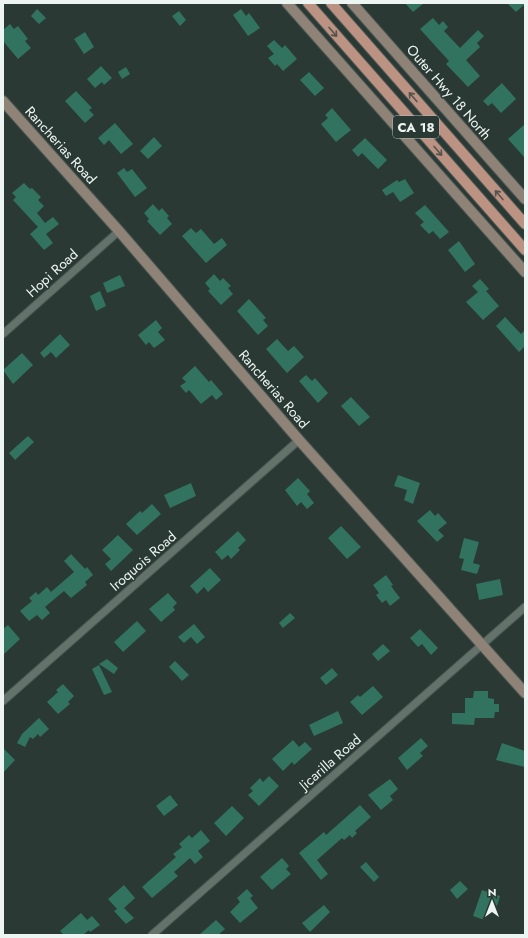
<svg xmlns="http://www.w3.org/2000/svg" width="528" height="938" viewBox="0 0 528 938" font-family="Jost,sans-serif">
<rect width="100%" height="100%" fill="#2b3934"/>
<!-- building -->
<g fill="#31735e">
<path d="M405,3H424L413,12Z"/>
<path d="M507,3H525V4L516,12Z"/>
<path d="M37,9L46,18L39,24L31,16Z"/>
<path d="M241,9L246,16L249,13L260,28L248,36L233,15Z"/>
<path d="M179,11L186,20L180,26L172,16Z"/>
<path d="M433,18L439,25L443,21L448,27L444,31L460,48L478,30L484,36L477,43L480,47L466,60L480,76L468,87L446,64L449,61L420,29Z"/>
<path d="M10,24L14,29L18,26L28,39L25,41L31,48L18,59L3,41V30Z"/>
<path d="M85,32L94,47L84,54L74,39Z"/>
<path d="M274,40L282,48L285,45L297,59L283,71L277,64L275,66L268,58L274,54L267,46Z"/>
<path d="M101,66L112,78L104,85L102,82L95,88L87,79Z"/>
<path d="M126,67L130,74L122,79L118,72Z"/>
<path d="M309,72L324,88L315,96L300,80Z"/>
<path d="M502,83L516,99L501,113L492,103L488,106L483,101Z"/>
<path d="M76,91L92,108L89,110L94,115L85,123L65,101Z"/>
<path d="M332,108L351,130L336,142L321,124L328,118L325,115Z"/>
<path d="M115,123L133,144L121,154L109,140L104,145L98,138Z"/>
<path d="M525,124V158L508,139Z"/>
<path d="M154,137L162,146L148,159L140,151Z"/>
<path d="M365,138L387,160L378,169L362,153L358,157L352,150Z"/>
<path d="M124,168L127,172L132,169L147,188L135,197L117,173Z"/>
<path d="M405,179L414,193L400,202L393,192L386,196L382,190L397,180L399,182Z"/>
<path d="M24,183L30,189L32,188L41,197L38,200L44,206L37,213L45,223L53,217L59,224L46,234L53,243L44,250L30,234L38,227L13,200L16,197L12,193Z"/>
<path d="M153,204L159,211L162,208L169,216L167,218L172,224L160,235L147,221L149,219L144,213Z"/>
<path d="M425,205L449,232L440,239L433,231L429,234L420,225L424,222L415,213Z"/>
<path d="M191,228L196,233L201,229L214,244L222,238L227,245L206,263L182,236Z"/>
<path d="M459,241L475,264L465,272L448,250Z"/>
<path d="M214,274L220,281L223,278L231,286L228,288L233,294L221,305L208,291L210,289L205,283Z"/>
<path d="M120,275L125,286L107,293L103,283Z"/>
<path d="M480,279L489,289L486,291L499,306L483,320L466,302L478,292L472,286Z"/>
<path d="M100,291L106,306L96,311L90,296Z"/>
<path d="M249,299L266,318L263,320L268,326L258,335L237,311Z"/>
<path d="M505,317L521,334L525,330V346L519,352L496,326Z"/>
<path d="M156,320L162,328L158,332L165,340L154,348L149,342L146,345L138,335Z"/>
<path d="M60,334L70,345L56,358L51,352L44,358L40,353Z"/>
<path d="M277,339L288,351L294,346L304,357L287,373L266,349Z"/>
<path d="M22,353L33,365L13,384L3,370Z"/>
<path d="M195,366L209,382L211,380L223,394L216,400L212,395L201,404L189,390L186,393L180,386L186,382L182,378Z"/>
<path d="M306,375L312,381L315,378L328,393L318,403L299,381Z"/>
<path d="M351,397L370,417L359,426L341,406Z"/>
<path d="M28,436L34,442L15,460L9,453Z"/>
<path d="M398,475L420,483L413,504L404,500L407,490L394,486Z"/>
<path d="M298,478L310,491L307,494L314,503L307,509L301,502L297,506L285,490Z"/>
<path d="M191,483L196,496L170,508L164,495Z"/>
<path d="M152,504L161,514L137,535L126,524L140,511L142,513Z"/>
<path d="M430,510L435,516L438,513L447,523L438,530L444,536L437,542L417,521Z"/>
<path d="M341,526L361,547L347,559L328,538Z"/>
<path d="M238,531L246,540L238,548L240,550L231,559L228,555L222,560L215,552Z"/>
<path d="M118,535L133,550L111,571L105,564L111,559L102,550Z"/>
<path d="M464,538L479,542L473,563L480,565L477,574L461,570L464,559L459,558Z"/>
<path d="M71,554L85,569L87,567L93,575L85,582L87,585L71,598L64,591L45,607L50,613L42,620L37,615L29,621L20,611L32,601L29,598L36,592L38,595L47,587L51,592L74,572L64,561Z"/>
<path d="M210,568L221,580L208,592L204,587L197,594L190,586Z"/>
<path d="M386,575L393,585L391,586L400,598L390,606L386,600L382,603L376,595L379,593L373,585Z"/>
<path d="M500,579L503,595L479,600L476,584Z"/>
<path d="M168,593L177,603L173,607L175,610L161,622L149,609Z"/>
<path d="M290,613L295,618L283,628L279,623Z"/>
<path d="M137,621L146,631L123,652L114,642Z"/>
<path d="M194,624L205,637L197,644L191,637L184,643L178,637Z"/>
<path d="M8,625L20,639L3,655V629Z"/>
<path d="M420,629L438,648L431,655L422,644L418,647L410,638Z"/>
<path d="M383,644L390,651L378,661L372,654Z"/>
<path d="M107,659L118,668L114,674L99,664Z"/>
<path d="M175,661L189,675L182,681L169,667Z"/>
<path d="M99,665L112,692L104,695L92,669Z"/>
<path d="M332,668L338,675L326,685L320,678Z"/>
<path d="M63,684L74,696L68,702L70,704L58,714L47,702L58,692L56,690Z"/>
<path d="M373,686L383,697L362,715L350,702L358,695L360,697Z"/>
<path d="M474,691H488V698L494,699V704H499V712H495L494,718H475L474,725L452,724V713H465V698H473Z"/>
<path d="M338,711L343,723L314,736L309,725Z"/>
<path d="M39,718L49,729L40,737L38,734L33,739L30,737L25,747L17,743L22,734Z"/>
<path d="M421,738L428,746L420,753L423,756L407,770L398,758Z"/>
<path d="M293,740L299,747L305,742L312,749L294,765L292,762L283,771L272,759Z"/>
<path d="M502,743L525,751V767L496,760Z"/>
<path d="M3,748L15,760L3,773Z"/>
<path d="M269,776L279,786L259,806L248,795L253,791L250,788L260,778L263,782Z"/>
<path d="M390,779L398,789L390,796L393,800L381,810L368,795Z"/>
<path d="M170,795L178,805L164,816L156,806Z"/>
<path d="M360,805L371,817L355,831L357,833L352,838L350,835L344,840L342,838L317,860L328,874L321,880L299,853L324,832L326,835Z"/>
<path d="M232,806L244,818L226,836L214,823Z"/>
<path d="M201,830L210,841L198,851L203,857L195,864L190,858L174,872L178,876L152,898L142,887L176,857L173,854L182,847L179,844L189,835L192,838Z"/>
<path d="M282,858L289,866L286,869L291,874L272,890L260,877Z"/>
<path d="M366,862L379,877L374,882L360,867Z"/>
<path d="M460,881L468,889L457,899L450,890Z"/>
<path d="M124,885L135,898L124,908L134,918L126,924L114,911L117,909L108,899Z"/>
<path d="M247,889L253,896L250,898L258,908L240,923L230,912L240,902L237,898Z"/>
<path d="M482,890L500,896L497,906L489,904L484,920L473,916Z"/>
<path d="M324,905L330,912L310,932L302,923Z"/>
<path d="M81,913L87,920L92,916L100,925L90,932L89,930L83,935H64L60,931Z"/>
<path d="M216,920L225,929L218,935H199Z"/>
</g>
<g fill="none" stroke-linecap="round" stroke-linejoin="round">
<!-- street casing -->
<g stroke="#4b5753" stroke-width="9">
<g id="street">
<path d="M3,334L119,231"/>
<path d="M3,701L299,440"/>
<path d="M152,935L525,607"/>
</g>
</g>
<!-- secondary casing -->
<g stroke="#4b5753" stroke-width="12">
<g id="secondary">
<path d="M287,3L525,272"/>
<path d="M352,3L525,199"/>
<path d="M3,101L119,231L299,440L525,693"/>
</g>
</g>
<!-- primary casing -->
<g stroke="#4b5753" stroke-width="12">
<g id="primary">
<path d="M308,3L525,250"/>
<path d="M331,3L525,224"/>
</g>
</g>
<!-- street -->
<use href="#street" stroke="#63736c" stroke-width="7"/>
<!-- secondary -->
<use href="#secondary" stroke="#8f8277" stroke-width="10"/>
<!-- primary -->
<use href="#primary" stroke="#bc9283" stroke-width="10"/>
</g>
<!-- one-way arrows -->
<defs><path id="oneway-shaft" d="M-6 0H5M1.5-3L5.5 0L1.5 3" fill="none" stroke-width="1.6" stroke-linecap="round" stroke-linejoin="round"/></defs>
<g stroke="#56544c">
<use href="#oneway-shaft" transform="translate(333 32) rotate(49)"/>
<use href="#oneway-shaft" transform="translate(413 97) rotate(-131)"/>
<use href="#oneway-shaft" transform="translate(438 151) rotate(49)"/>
<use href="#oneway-shaft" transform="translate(499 195) rotate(-131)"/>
</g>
<g text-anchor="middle" stroke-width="3" stroke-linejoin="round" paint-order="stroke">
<!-- shield labels -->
<rect fill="#2b3934" stroke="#b2bdb8" stroke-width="1" x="393" y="116" width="46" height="22" rx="3"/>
<g font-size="13" font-weight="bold" fill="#ecf5f1">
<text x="416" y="132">CA 18</text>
</g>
<!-- street labels -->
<g font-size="14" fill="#ecf5f1" stroke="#2b3934">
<text transform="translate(449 92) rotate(49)" y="5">Outer Hwy 18 North</text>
<text transform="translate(61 145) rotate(48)" y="5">Rancherias Road</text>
<text transform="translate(52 273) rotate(-42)" y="5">Hopi Road</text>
<text transform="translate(274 389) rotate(49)" y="5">Rancherias Road</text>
<text transform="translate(143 561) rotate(-41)" y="5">Iroquois Road</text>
<text transform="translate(330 762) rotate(-41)" y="5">Jicarilla Road</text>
</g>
</g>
<!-- border -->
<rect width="528" height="938" fill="none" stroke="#ecf5f1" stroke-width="8"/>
<!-- north arrow -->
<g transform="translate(492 902)" stroke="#2b3934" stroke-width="3" paint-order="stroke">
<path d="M0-3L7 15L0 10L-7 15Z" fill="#ecf5f1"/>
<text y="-6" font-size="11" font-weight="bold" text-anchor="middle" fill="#ecf5f1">N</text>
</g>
</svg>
